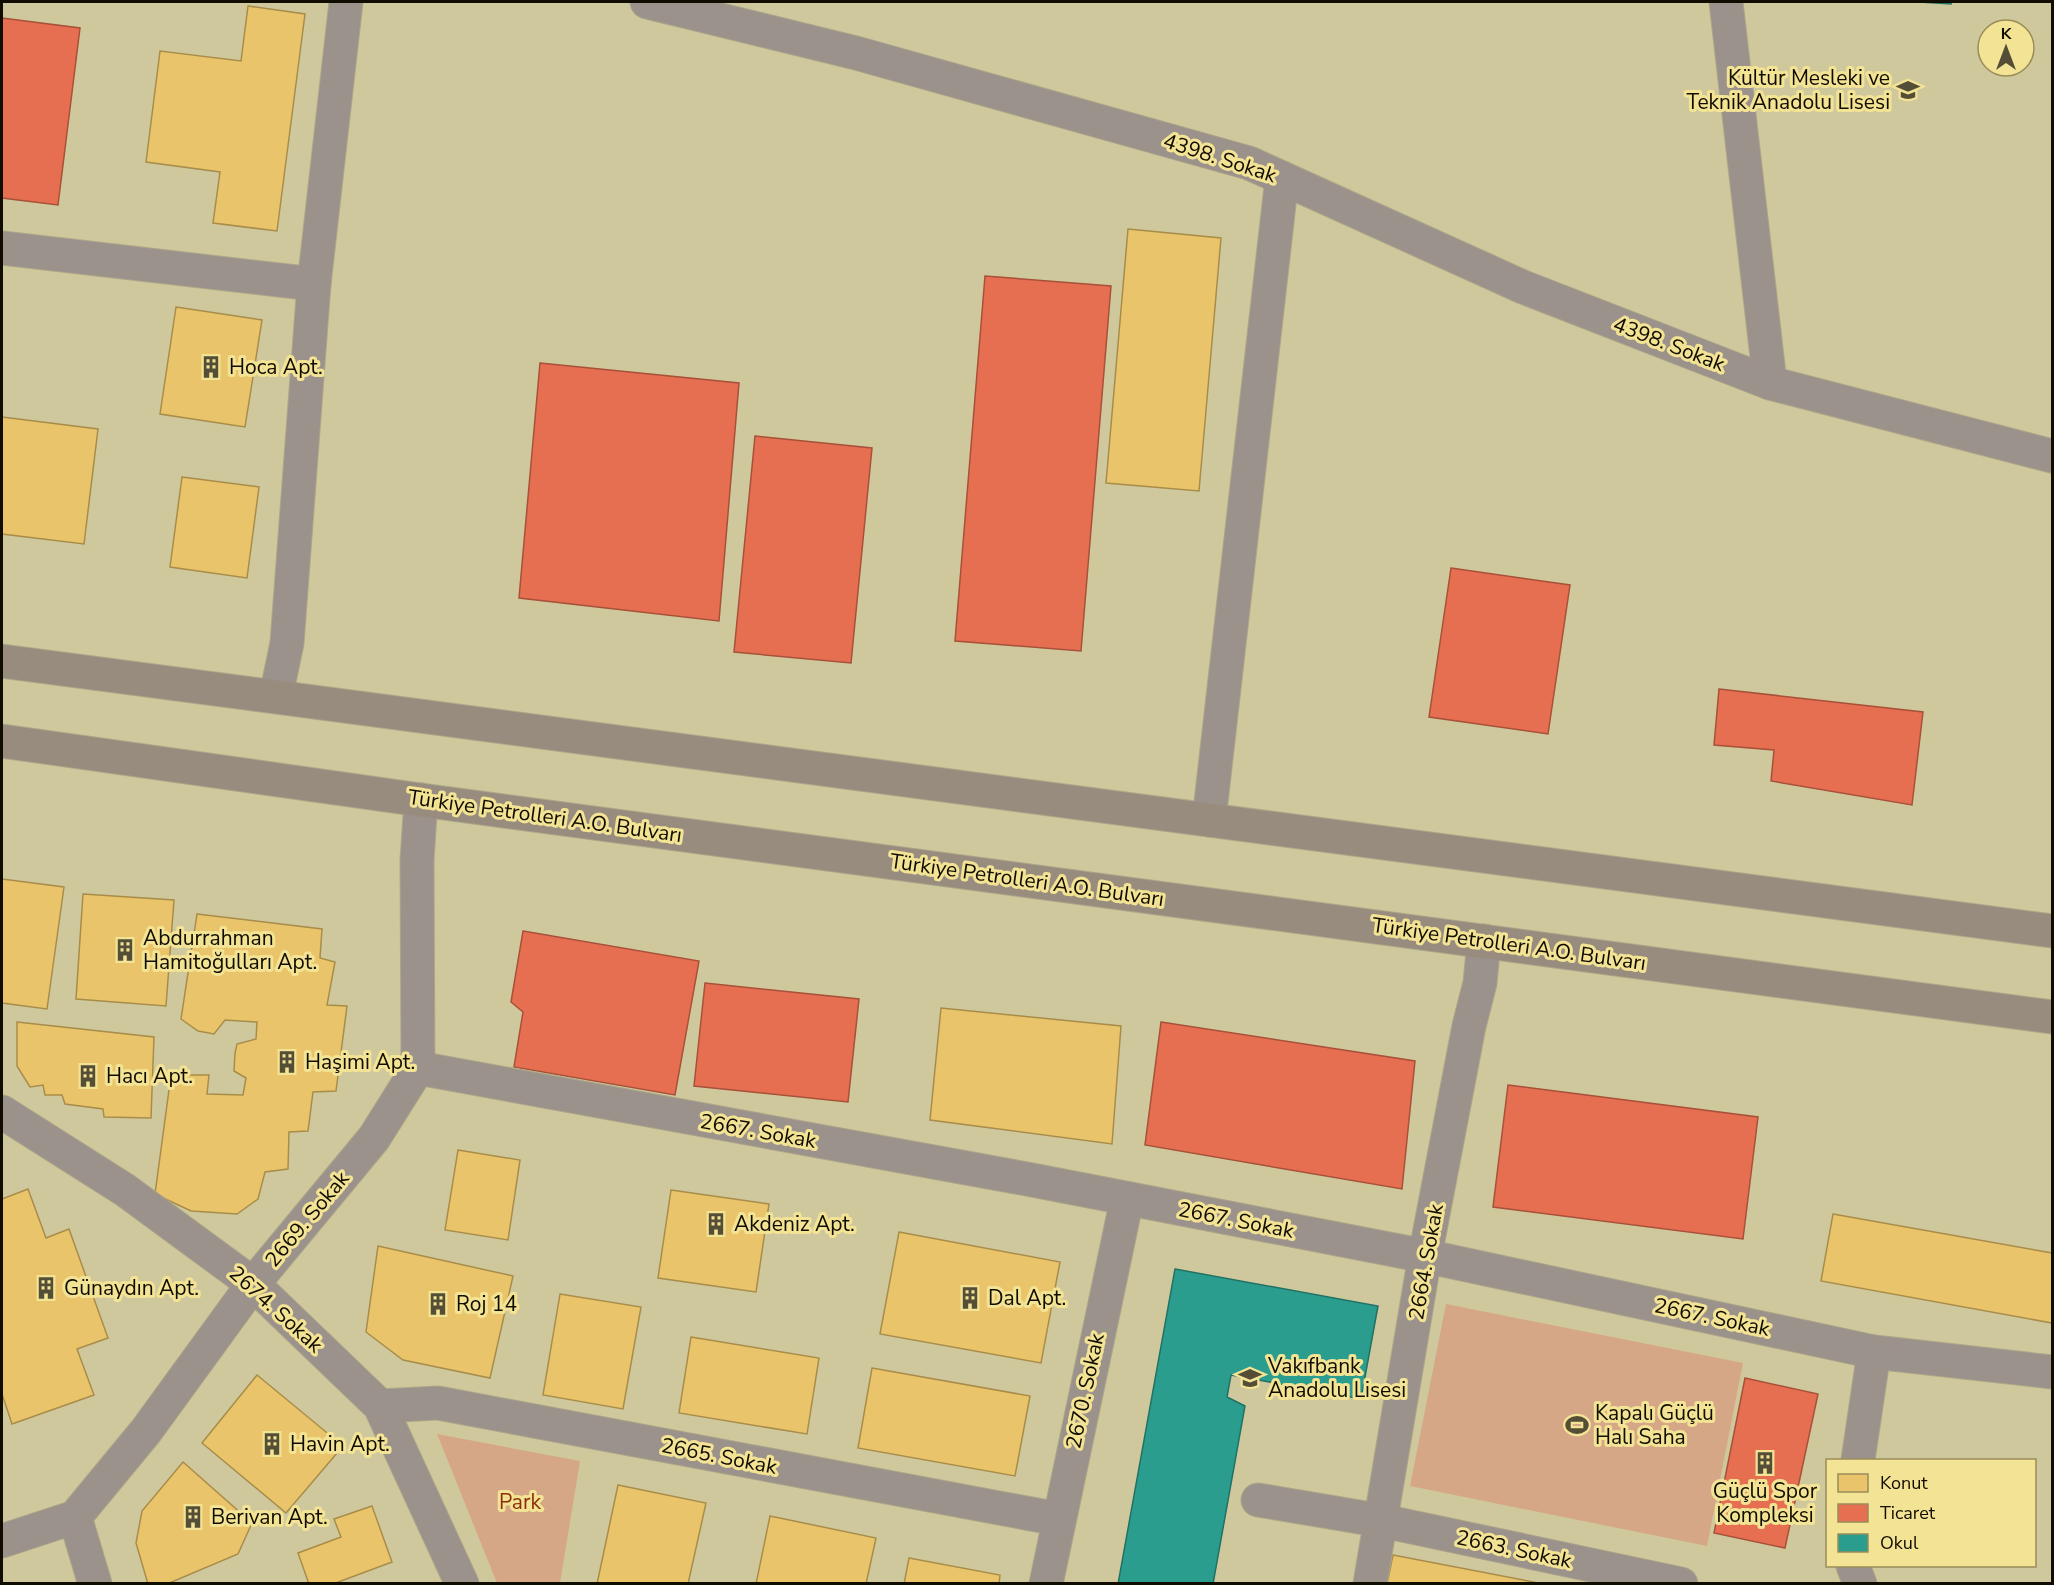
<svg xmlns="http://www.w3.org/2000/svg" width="2054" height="1585" viewBox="0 0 2054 1585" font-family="'Nunito Sans',sans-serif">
<rect width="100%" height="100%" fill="#d0c89d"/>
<!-- green -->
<g fill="#d5a786">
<path d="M1446,1304L1743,1363L1707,1546L1410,1486Z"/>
<path d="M437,1434L580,1461L560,1583H497Z"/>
</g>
<!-- homes -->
<g fill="#e9c46a" stroke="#a88d4a" stroke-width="1.5">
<path d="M248,6L305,14L277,231L213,223L220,172L146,162L160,51L241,61Z"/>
<path d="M1128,229L1221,238L1199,491L1106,483Z"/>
<path d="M176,307L262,320L245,427L160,414Z"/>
<path d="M2,417L98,429L84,544L2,534Z"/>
<path d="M182,477L259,487L247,578L170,567Z"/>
<path d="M2,879L64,887L47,1009L2,1003Z"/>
<path d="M83,894L174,900L166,1006L76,999Z"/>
<path d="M197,914L322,929L320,958L335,962L327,1005L347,1006L336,1091L313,1092L308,1131L289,1132L288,1169L265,1172L258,1199L237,1214L191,1211L155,1194L171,1075H209L207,1094L243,1095L246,1078L234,1071L235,1053L237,1044L256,1039L257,1022L225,1020L214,1034L198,1031L181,1019Z"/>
<path d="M941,1008L1121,1026L1112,1144L930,1120Z"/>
<path d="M17,1022L154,1037L151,1118L104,1117L103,1109L65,1104L62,1095H45L43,1085L30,1087L17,1066Z"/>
<path d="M458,1150L520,1160L508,1240L445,1230Z"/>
<path d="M28,1189L46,1238L69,1229L108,1338L77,1349L94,1395L12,1424L2,1394V1199Z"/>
<path d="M671,1190L769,1204L756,1292L658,1278Z"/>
<path d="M1833,1214L2052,1253V1323L1821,1281Z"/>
<path d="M899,1232L1060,1262L1041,1363L880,1334Z"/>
<path d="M378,1246L513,1276L490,1378L403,1360L366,1332Z"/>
<path d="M560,1294L641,1307L623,1409L543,1395Z"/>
<path d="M691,1337L819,1358L807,1434L679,1413Z"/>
<path d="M872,1368L1030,1396L1015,1476L858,1448Z"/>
<path d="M257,1375L343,1446L286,1513L202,1443Z"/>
<path d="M183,1462L252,1523L238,1554L167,1584H148L136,1543L142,1511Z"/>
<path d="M618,1485L706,1503L688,1584H597Z"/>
<path d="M372,1506L392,1562L333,1584H309L298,1553L341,1537L334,1519Z"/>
<path d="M770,1516L876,1538L866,1584H756Z"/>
<path d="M1393,1555L1544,1584H1387Z"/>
<path d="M909,1558L1000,1575L999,1584H904Z"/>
</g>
<!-- shops -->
<g fill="#e76f51" stroke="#a75139" stroke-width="1.5">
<path d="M2,18L80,28L58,205L2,198Z"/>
<path d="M985,276L1111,286L1081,651L955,641Z"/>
<path d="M540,363L739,383L719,621L519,598Z"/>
<path d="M755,436L872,448L851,663L734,652Z"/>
<path d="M1451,568L1570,585L1548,734L1429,717Z"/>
<path d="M1719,689L1923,712L1912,805L1771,781L1774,750L1714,745Z"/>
<path d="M523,931L699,961L675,1095L514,1067L523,1012L511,1002Z"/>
<path d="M705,983L859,999L848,1102L694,1086Z"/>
<path d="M1161,1022L1415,1061L1402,1189L1145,1145Z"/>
<path d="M1508,1085L1758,1117L1743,1239L1493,1207Z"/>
<path d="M1745,1378L1818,1394L1785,1548L1714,1533Z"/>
</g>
<!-- schools -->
<g fill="#2a9d8f" stroke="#227264" stroke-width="1.5">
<path d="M1919,2H1951V4Z"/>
<path d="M1175,1269L1378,1306L1361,1399L1231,1375L1227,1397L1245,1406L1213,1584H1118Z"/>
</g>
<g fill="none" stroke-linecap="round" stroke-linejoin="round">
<!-- minor casing -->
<g stroke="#ada788" stroke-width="35">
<g id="minor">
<path d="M647,2L856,53L1249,163L1523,287L1770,383L2052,456"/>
<path d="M1726,2L1770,383"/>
<path d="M2,248L314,284"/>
<path d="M276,696L287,643L314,284L346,2"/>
<path d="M1209,820L1282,178"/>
<path d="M418,1068L1027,1179L1425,1256L1874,1352L2052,1372"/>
<path d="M2,1112L125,1190L253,1284L380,1406L462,1584"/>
<path d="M380,1406L438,1403L1058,1519"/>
<path d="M1858,1460L1874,1352"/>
<path d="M1258,1500L1383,1521L1681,1584"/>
<path d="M75,1517L95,1584"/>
<path d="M2,1541L75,1517L146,1431L253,1284L374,1138L418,1068L417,860L421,800"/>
<path d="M1853,1566L1860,1584"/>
<path d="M1046,1584L1127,1199"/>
<path d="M1370,1584L1425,1256L1469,1026L1480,983L1484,941"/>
</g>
</g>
<!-- highway casing -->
<g stroke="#ada788" stroke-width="35">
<g id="highway">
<path d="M2,661L2052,931"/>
<path d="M2,741L421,800L2052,1017"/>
</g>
</g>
<!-- minor -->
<use href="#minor" stroke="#9c928c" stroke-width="33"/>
<!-- highway -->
<use href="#highway" stroke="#988c7e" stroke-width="33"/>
</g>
<!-- icons -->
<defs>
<g id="school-bare" transform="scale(1.8)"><path d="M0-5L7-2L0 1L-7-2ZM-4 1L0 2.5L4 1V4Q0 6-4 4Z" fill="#544e37" stroke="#f3e394" stroke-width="2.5" paint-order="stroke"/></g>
<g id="building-bare" transform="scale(1.8)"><path d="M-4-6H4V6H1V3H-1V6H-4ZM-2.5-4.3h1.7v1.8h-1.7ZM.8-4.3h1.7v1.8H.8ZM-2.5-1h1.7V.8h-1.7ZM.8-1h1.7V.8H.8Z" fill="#544e37" stroke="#f3e394" stroke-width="2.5" paint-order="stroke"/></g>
<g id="stadium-bare" transform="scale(1.8)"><path d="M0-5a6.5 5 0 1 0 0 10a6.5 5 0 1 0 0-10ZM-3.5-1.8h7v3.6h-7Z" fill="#544e37" stroke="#f3e394" stroke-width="2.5" paint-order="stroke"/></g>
</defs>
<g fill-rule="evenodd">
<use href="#school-bare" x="1908" y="90"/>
<use href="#building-bare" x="211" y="367"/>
<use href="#building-bare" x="125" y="950"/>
<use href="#building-bare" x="287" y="1062"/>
<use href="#building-bare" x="88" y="1076"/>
<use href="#building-bare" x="716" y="1224"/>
<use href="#building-bare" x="46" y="1288"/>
<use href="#building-bare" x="970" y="1298"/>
<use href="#building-bare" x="438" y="1304"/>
<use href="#school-bare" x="1250" y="1378"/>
<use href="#stadium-bare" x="1577" y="1425"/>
<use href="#building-bare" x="272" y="1444"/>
<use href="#building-bare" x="1765" y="1463"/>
<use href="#building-bare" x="193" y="1517"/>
</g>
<g text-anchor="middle" stroke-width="6" stroke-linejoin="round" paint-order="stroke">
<!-- poi labels -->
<g font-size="21" fill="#110c00" stroke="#f3e394" text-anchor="start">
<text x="1890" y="85" text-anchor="end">Kültür Mesleki ve<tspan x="1890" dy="24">Teknik Anadolu Lisesi</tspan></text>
<text x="229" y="374">Hoca Apt.</text>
<text x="143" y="945">Abdurrahman<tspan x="143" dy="24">Hamitoğulları Apt.</tspan></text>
<text x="305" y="1069">Haşimi Apt.</text>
<text x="106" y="1083">Hacı Apt.</text>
<text x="734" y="1231">Akdeniz Apt.</text>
<text x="64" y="1295">Günaydın Apt.</text>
<text x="988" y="1305">Dal Apt.</text>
<text x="456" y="1311">Roj 14</text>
<text x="1268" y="1373">Vakıfbank<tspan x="1268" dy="24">Anadolu Lisesi</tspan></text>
<text x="1595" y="1420">Kapalı Güçlü<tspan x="1595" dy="24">Halı Saha</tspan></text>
<text x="290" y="1451">Havin Apt.</text>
<text x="1765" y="1498" text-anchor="middle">Güçlü Spor<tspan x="1765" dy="24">Kompleksi</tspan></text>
<text x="211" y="1524">Berivan Apt.</text>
</g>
<!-- street labels -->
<g font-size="21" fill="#110c00" stroke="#f3e394">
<text transform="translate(1220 158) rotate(18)" y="7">4398. Sokak</text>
<text transform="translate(1669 344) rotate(21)" y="7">4398. Sokak</text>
<text transform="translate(545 816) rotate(8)" y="7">Türkiye Petrolleri A.O. Bulvarı</text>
<text transform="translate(1027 880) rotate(8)" y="7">Türkiye Petrolleri A.O. Bulvarı</text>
<text transform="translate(1509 944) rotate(8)" y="7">Türkiye Petrolleri A.O. Bulvarı</text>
<text transform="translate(758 1131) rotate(10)" y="7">2667. Sokak</text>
<text transform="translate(307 1219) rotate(-50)" y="7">2669. Sokak</text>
<text transform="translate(1236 1220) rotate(11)" y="7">2667. Sokak</text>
<text transform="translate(1426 1262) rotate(-80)" y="7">2664. Sokak</text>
<text transform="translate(276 1309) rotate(42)" y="7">2674. Sokak</text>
<text transform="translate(1712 1317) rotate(12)" y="7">2667. Sokak</text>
<text transform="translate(1085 1391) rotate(-78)" y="7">2670. Sokak</text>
<text transform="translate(719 1456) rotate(11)" y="7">2665. Sokak</text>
<text transform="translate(1514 1549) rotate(12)" y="7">2663. Sokak</text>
</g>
<!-- park labels -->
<g font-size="21" fill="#8c2e0d" stroke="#f3e394">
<text x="520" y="1509">Park</text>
</g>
</g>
<!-- border -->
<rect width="2054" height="1585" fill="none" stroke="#110c00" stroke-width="6"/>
<!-- legend -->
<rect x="1826" y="1459" width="210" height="108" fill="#f3e394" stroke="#998d59" stroke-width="1.5"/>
<rect x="1838" y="1474" width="30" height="18" fill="#e9c46a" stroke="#998d59" stroke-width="1.5"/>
<text x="1880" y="1489" font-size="18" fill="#110c00">Konut</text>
<rect x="1838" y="1504" width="30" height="18" fill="#e76f51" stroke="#998d59" stroke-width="1.5"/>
<text x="1880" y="1519" font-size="18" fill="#110c00">Ticaret</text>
<rect x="1838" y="1534" width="30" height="18" fill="#2a9d8f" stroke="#998d59" stroke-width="1.5"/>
<text x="1880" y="1549" font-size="18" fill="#110c00">Okul</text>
<!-- north arrow -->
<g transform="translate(2006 48)"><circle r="28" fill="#f3e394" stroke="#998d59" stroke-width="1.5"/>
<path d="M0-4.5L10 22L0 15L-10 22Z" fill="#544e37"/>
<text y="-9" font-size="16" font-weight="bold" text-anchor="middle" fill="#110c00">K</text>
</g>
</svg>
